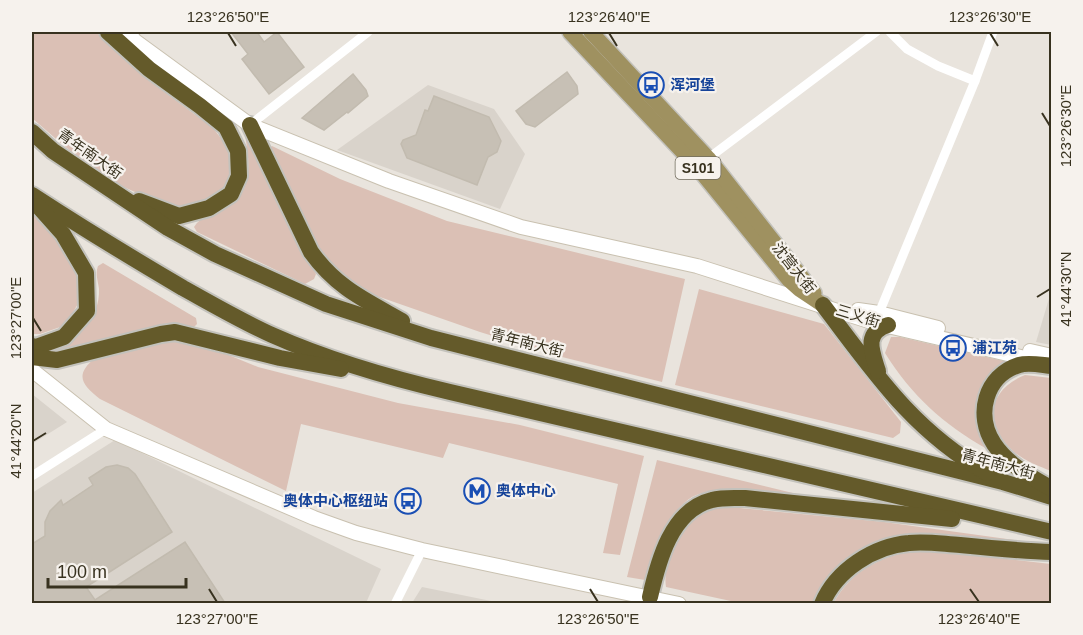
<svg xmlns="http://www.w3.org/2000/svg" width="1083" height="635" viewBox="0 0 1083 635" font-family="Arial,'Noto Sans SC',sans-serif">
<rect width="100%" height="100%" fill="#e9e4dd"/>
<!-- built -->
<g fill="#d9d3cb">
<path d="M428,85L494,109L525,154L500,209L337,150Z"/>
<path d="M1051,292V345L1036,342Z"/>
<path d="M32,394L67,422L32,444Z"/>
<path d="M115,440L381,569L366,603L32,604V493Z"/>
<path d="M422,587L501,603H412Z"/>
</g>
<!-- green -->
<g fill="#dbc0b5">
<path d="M32,32H96L148,80L213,128L223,141L226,140L231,159L230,177L224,189L206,203L183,208L144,196L108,180L63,145L32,118Z"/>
<path d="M245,135C274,178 288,230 316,274L314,279L305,284L197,232L194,227C201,216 211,215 222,210C254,195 250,164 245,135Z"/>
<path d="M272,146L340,179L447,221L685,279L662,382L562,357L480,332L374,295L352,283L333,269L319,251L269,148Z"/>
<path d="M32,212L48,225L80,271V300L66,325L40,334H32Z"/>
<path d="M103,263L196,318L197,324L193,328L52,353V349C77,338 100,319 99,289C98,281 95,274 98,266Z"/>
<path d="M699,289L824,324L901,422L900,433L893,438L675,385Z"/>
<path d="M891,337H900L1008,362C976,401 968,399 987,449C943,424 912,396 885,353Z"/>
<path d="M169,338L214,349L258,367L398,403L520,425L644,456L620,555L603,553L618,484L449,443L443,458L301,424L286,491L100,399C82,385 74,375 95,358Z"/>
<path d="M1025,375L1051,378V471C1038,466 1025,461 1014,452C984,425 986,391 1025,375Z"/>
<path d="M657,460L801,495C779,494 753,488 732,489C720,489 703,491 692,497C665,514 655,553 645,580L627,577Z"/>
<path d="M719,506L884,522L1029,542L1026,545L886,543L816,603H740L666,587C662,562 681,527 702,513C707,510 714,508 719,506Z"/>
<path d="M926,550L1051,564V603L833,604C851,569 888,552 926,550Z"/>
</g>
<!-- building -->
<g fill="#c7c0b5" stroke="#c2bbaf" stroke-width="1.5">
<path d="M231,32H257L264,42L277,32L304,67L269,94L242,59L248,54Z"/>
<path d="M567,72L577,86L578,94L535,127L526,124L516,111Z"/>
<path d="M353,74L366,90L368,96L348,113L347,112L324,130L302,118Z"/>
<path d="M434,96L489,117L501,141L497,152L488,157L477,185L407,158L401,144L403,140L416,135L425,110L428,111Z"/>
<path d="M117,465L128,468L135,474L172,532L86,587L95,600L185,542L225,603H32V544L45,536V522L50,511L61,500L63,505L93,485L89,478L106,467Z"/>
</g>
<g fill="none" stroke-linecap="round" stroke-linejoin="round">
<!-- secondary casing -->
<g stroke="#c9c1b0" stroke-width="16">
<g id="secondary">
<path d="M128,32L135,41L250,125L389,181L521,227L697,266L875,323L1038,361"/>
<path d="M858,310L879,313L938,328"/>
<path d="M1030,351L1052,356"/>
<path d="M32,370L106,429L314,518L356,533L422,550L679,604"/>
</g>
</g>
<!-- primary casing -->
<g stroke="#c3c2bc" stroke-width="18">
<g id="primary">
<path d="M570,32L698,168L789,280L799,289L823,305"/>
<path d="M591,32L708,158L814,293"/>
</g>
</g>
<!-- highway casing -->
<g stroke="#c3c2bc" stroke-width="20">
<g id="highway">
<path d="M108,32L149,69L200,106L226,127L238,151L239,176L231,194L209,208L179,216L139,201"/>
<path d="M250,125L311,252C337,288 365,300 402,321"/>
<path d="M32,132L53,151L168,228L215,254L326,304L431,338L1003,482L1052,497"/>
<path d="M32,195C81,227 132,258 183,288C212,304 241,321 272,335C328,360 390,378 450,392L1052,532"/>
<path d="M823,305C874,372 912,430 987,473"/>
<path d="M32,346L36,347L64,337L87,311L86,273L63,234L38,206"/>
<path d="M32,357L57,360L161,334L175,332L280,358L341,369"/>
<path d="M1052,366C1041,365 1029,362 1019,365C985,376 975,415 994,444C1008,465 1031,477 1052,489"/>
<path d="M878,371C872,352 863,333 888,325"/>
<path d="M650,597C658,562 671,510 712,500C723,497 734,498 745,498L952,519"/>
<path d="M822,604C836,570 874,546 909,543C926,541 943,544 960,545C990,548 1021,551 1052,552"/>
</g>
</g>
<!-- street -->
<g stroke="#fff" stroke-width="9">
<path d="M890,32L907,49L938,66L975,81"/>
<path d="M250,125L368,32"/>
<path d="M706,160L876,32"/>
<path d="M877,318L975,81L993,32"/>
<path d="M32,476L106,429"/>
<path d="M395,604L422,550"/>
</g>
<!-- secondary -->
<use href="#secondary" stroke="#fff" stroke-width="14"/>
<!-- primary -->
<use href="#primary" stroke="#9f9160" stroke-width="15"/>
<!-- highway -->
<use href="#highway" stroke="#645a2a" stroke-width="16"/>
</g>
<!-- ticks -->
<path fill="none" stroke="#38321f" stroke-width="2" d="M228,33L236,46M609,33L617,46M990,33L998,46M1042,113L1050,126M1037,297L1050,289M33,318L41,331M33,441L46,433M209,589L217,602M590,589L598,602M970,589L979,602"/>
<!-- icons -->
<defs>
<g id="bus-ring" transform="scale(1.35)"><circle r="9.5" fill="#f6f2ed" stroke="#1a4fb4" stroke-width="1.5"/><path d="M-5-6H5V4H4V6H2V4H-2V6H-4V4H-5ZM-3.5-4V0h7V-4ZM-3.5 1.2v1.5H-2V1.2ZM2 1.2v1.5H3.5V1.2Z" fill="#1a4fb4"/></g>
<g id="metro-ring" transform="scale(1.35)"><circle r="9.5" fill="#f6f2ed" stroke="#1a4fb4" stroke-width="1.5"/><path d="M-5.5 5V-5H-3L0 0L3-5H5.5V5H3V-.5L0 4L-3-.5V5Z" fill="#1a4fb4"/></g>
</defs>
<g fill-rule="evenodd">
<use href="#bus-ring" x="651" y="85"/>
<use href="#bus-ring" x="953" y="348"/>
<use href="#metro-ring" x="477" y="491"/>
<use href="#bus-ring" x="408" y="501"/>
</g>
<g text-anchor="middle" stroke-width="4.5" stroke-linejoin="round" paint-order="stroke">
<!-- shield labels -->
<rect fill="#f6f2ed" stroke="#716c5d" stroke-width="1.5" x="675.5" y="157" width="45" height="22" rx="4.5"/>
<g font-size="14" font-weight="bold" fill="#38321f">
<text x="698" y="173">S101</text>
</g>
<!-- transit labels -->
<g font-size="15" font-weight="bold" fill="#164399" stroke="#f6f2ed" text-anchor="start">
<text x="670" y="90">浑河堡</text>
<text x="972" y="353">浦江苑</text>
<text x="496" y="496">奥体中心</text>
<text x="388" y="506" text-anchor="end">奥体中心枢纽站</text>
</g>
<!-- street labels -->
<g font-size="15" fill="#38321f" stroke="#f6f2ed">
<text transform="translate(90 154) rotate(35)" y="5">青年南大街</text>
<text transform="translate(794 268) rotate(52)" y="5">沈营大街</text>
<text transform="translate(858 316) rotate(17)" y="5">三义街</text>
<text transform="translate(527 343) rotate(14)" y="5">青年南大街</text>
<text transform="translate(998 464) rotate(15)" y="5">青年南大街</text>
</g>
</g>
<!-- border -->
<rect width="1083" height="635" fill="none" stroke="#f6f2ed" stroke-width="66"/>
<!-- scale -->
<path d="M48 578v9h138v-9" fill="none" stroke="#38321f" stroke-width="3"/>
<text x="57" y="578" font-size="18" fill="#38321f" stroke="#f6f2ed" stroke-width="4.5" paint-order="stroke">100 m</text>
<rect x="33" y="33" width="1017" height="569" fill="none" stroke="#38321f" stroke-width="2"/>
<g font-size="15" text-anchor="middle" fill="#38321f">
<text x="228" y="22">123°26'50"E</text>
<text x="609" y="22">123°26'40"E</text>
<text x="990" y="22">123°26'30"E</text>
<text transform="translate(1066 126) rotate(-90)" y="5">123°26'30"E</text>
<text transform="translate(1066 289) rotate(-90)" y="5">41°44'30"N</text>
<text transform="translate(16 318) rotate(-90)" y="5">123°27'00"E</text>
<text transform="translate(16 441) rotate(-90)" y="5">41°44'20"N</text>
<text x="217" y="624">123°27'00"E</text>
<text x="598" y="624">123°26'50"E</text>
<text x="979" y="624">123°26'40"E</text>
</g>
</svg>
